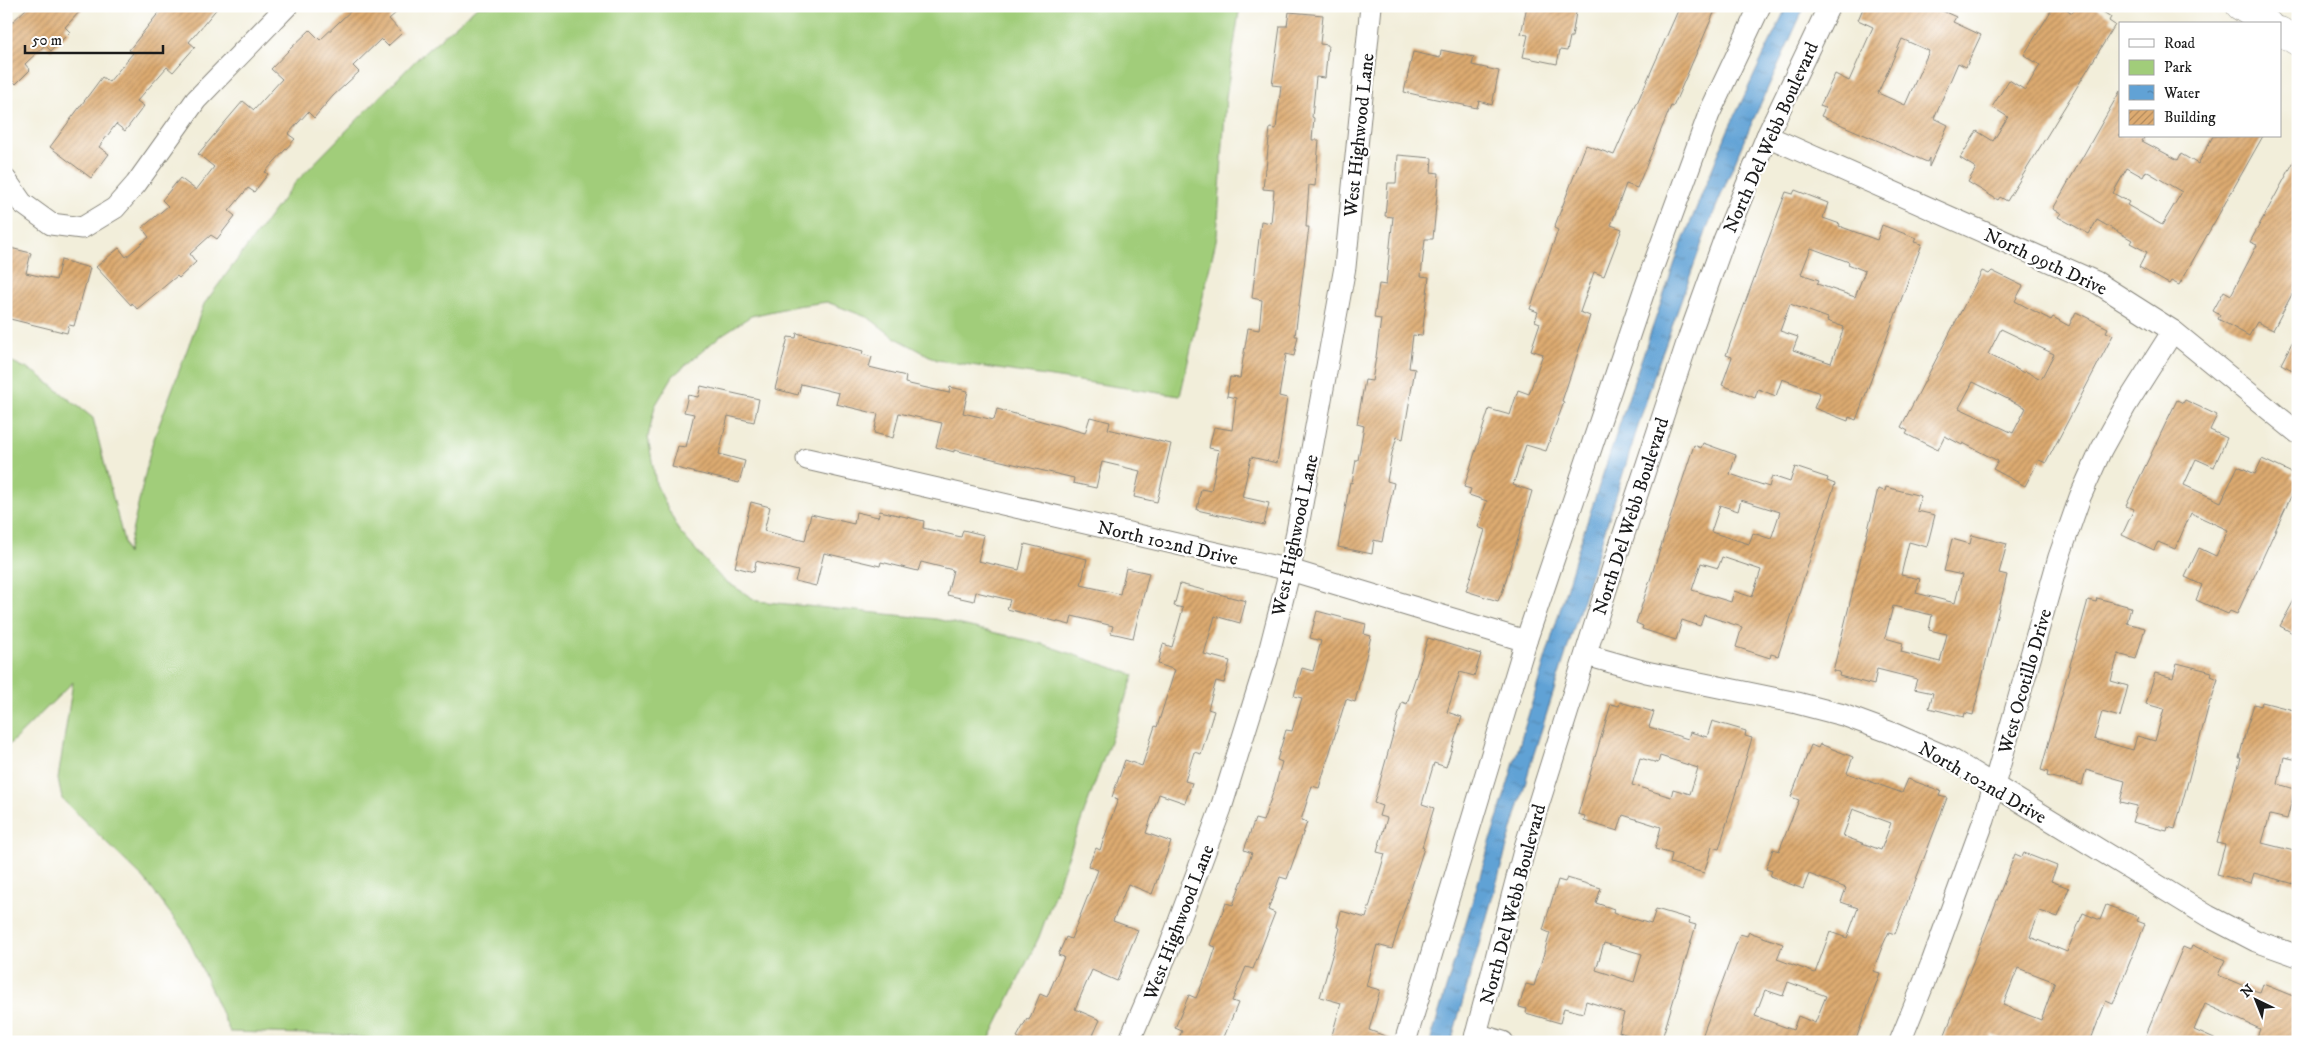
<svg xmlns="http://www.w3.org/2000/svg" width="2304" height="1048" viewBox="0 0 2304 1048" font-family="'IM FELL DW Pica',serif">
<defs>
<pattern id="water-ripples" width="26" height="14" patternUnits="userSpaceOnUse" patternTransform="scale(1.25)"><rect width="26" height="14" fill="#61a2d5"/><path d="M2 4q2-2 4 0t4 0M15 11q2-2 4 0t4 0" fill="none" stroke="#4f83ac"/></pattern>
<pattern id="building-hatch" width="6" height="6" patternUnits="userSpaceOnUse" patternTransform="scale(1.25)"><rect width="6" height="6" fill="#ddab71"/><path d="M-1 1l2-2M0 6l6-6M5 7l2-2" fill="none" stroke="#b28a5c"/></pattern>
</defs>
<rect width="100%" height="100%" fill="#fff"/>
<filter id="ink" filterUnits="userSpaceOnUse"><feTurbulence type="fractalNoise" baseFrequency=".02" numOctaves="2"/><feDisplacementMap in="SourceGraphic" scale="10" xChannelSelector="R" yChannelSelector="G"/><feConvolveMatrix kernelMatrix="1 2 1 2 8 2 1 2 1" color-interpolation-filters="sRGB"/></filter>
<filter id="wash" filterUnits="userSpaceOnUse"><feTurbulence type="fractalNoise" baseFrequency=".0096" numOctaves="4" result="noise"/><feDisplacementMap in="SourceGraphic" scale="20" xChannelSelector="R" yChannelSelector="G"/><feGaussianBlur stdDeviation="1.12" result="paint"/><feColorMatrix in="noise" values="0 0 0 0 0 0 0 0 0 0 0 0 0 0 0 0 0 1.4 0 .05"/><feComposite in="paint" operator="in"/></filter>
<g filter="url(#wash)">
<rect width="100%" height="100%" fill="#f2eeda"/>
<!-- green -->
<path fill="#a1cd7a" stroke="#5e744b" d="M478,6H1240L1226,97L1217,236L1180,396L937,360L894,337L869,318L827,302L796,306L751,316L720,336L673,376L655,406L648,437L656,484L679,531L722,579L757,601L936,619L1039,643L1134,675L1039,937L988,1042H391L345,1035L230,1032L186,934L145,880L62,799L58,779L73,682L6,748V359L36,373L93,418L127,554L152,444L204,304L294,184L417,59Z"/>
<!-- water -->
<path fill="url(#water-ripples)" stroke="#3e5f78" d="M1787,6H1805L1742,145L1707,229L1655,373L1531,763L1451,1042H1430L1581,540L1637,372L1680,248L1728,130Z"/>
<g id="blocks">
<!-- building -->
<g fill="url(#building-hatch)" fill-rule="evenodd">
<path d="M29,6H85L65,27L70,32L51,51L45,45L25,64L30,70L16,84L6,74V28Z"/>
<path d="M164,6H219L189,42L195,47L173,72L167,67L137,101L144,106L125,131L116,124L99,147L109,154L91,178L50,147L102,77L109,82L133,53L129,50Z"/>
<path d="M356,6H404L389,19L402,33L388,46L381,39L353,66L359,72L333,96L314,118L308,112L288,134L295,139L265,172L268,174L254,192L248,188L229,211L235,216L217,239L211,235L190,254L196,262L179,278L177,276L137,309L132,303L131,305L96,267L119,248L126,257L149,237L142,228L168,206L162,200L180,178L196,190L214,167L198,154L243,101L254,110L282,79L271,69L289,50L310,30L320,40Z"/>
<path d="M1527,6H1577L1572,37H1570L1567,51L1560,50L1557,64L1523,57L1528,35L1521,34Z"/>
<path d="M1680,6H1717L1673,107L1671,106L1637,188L1626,184L1611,225L1622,229L1604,276L1594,272L1580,312L1590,316L1562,401L1564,402L1546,451L1526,445L1513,485L1532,491L1503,590L1498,601L1466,591L1485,530L1478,527L1487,501L1469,495L1471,489L1464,487L1489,409L1510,415L1518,390L1529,394L1543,354L1531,350L1540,323L1535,321L1538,312L1530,309L1558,230L1554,228L1586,145L1614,155Z"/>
<path d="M1864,6H1932L1956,17L1953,22L1981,35L1966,67L1958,63L1934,118L1948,125L1929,167V158L1927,162L1821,116L1825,108L1820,106L1835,74L1849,81L1873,27L1858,20ZM1902,39L1929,51L1905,105L1878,93Z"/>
<path d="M2054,6H2062L2072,13L2076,6H2094L2111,17L2109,21L2115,25L2007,201L2000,197L1998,200L1968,182L1976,168L1960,158L1977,131L1993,141L2008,117L1992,107L2009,80L2025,90L2040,65L2024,55Z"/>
<path d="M1289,12L1323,15L1320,44L1328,45L1325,78L1316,77L1312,117L1314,118L1312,140H1319L1315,186L1309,185L1306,227H1309L1295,336H1298L1294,356L1286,354L1279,396L1287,398L1281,440L1277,463L1251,457L1242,497L1269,503L1264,525L1197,510L1201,489L1211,491L1219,450L1209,448L1214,427L1232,430L1236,398L1227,396L1230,377L1240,378L1248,328L1259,330L1262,300L1252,298L1261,221L1271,223L1274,190L1263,189L1265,169H1266L1270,128L1276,129L1281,86L1272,85L1280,26H1287Z"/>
<path d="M1441,50L1474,57L1472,65L1499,71L1492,105L1479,101L1477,108L1404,92L1413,52L1440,58Z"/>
<path d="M2120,91V136H2145L2142,141L2178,160L2181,154L2198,164L2213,136H2263L2179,285L2171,281L2169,284L2139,267L2147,252L2130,243L2132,240L2097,220L2089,234L2058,217L2061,213L2053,209ZM2127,168L2143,177L2146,171L2182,192L2162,225L2127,205L2129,202L2113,193Z"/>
<path d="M2298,154V283L2273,330L2257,322L2249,336L2218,319L2220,315L2213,311L2224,291L2231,295L2257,245L2250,242Z"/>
<path d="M1398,155L1432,158L1431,172L1439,173L1433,239H1425L1421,276L1429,277L1422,336L1413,335L1409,368L1415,369L1403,439L1397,437L1392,453L1387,481L1394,483L1382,542L1374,540L1372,554L1338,547L1350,482L1352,483L1356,460H1358L1364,426L1357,424L1365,380L1372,381L1376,357L1381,319L1374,318L1379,284L1386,285L1393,217L1385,216L1388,183H1396Z"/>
<path d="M1795,190L1828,203L1823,218L1840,224L1839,226L1877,240L1882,225L1916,238L1914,242L1922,244L1856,420L1849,417L1848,421L1814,408L1820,393L1782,379L1776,396L1758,389L1755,398L1722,385L1732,357L1726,355L1778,213L1786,192L1793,194ZM1811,248L1849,262L1848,264L1865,271L1855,297L1817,284L1819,280L1801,274ZM1790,304L1828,318L1827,321L1844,327L1831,363L1793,350L1798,337L1780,331Z"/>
<path d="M6,247L31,253L26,273L56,280L61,260L90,268L74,326L69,325L67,333L6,318Z"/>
<path d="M1982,271L1989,274L1992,271L2023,286L2015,301L2051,320L2053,317L2069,326L2076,312L2108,328L2106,332L2113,335L2046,463L2039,460L2025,486L1993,469L1998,461L1963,443L1962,445L1945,436L1938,450L1906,434L1908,431L1901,427ZM2001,329L2054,354L2041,379L2025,371L2024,373L1988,354ZM1973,382L2026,408L2013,433L1959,408Z"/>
<path d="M2298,331V373L2281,364Z"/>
<path d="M797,333L863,351L862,354L872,357L869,367L906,376L905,383L949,393L950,387L968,391L963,413L994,420L997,409L1085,433L1090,417L1110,422L1108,429L1171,444L1157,502L1134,497L1140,471L1102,462L1096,488L1073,483L1074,478L954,450V452L936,447L942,423L899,413L893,438L874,433L878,414L836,404L839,393L801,384L798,395L775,389L788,337L796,338Z"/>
<path d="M701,386L759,399L754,422L728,416L719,454L745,461L739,483L672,467L678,446L686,447L694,414L684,412L688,395L698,397Z"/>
<path d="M2177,400L2183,403L2185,400L2217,415L2210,430L2227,438L2214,467L2196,459L2184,485L2221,502L2238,466L2255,474L2262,459L2294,474L2292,478L2298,481L2237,614L2230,611L2228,614L2196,600L2202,585L2185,577L2199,548L2216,556L2228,530L2191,513L2175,549L2158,542L2154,550L2122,535L2134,509L2126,506Z"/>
<path d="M1703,443L1736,455L1730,474L1769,487L1772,476L1790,482L1795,467L1828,478L1827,481L1835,484L1778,656L1771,654L1770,658L1736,647L1742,627L1704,615L1700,626L1682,620L1676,640L1642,629L1643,626L1636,623L1694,445L1701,448ZM1741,500L1780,512L1771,539L1753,533L1749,544L1711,532L1720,505L1738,511ZM1722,557L1761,570L1752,597L1734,591L1731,602L1692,590L1701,563L1718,568Z"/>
<path d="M1886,487L1921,496L1917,511L1935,515L1927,547L1909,542L1901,575L1920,579L1916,593L1955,603L1962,575L1944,571L1952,539L1970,544L1972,535L2007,544L1999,573L2007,575L1973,715L1965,713L1964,717L1929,708L1933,693L1914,689L1917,679L1877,669L1874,685L1839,676L1840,672L1833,671L1878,489L1885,491ZM1893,606L1932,615L1929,630L1947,634L1940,662L1901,652L1903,643L1885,638Z"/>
<path d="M751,502L770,507L764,531L805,541L811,514L854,524L856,512L878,517L880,511L924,521L923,528L961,537L963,530L984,535L978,561L1019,570L1025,544L1087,559L1081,585L1120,594L1126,568L1149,573L1133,638L1111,633L1113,626L1072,616L1070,625L1007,609L1010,600L976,592L974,601L947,595L953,570L921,562L918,571L881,562L880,566L824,553L816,586L795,581L798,571L756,561L754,572L735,567Z"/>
<path d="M1180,584L1246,601L1240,623L1215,616L1204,654L1230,661L1224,683L1216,681L1208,709L1214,711L1201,754L1194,752L1185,781L1192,783L1185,803L1159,794L1146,833L1171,842L1152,894L1128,884L1113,921L1138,930L1117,981L1092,970L1075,1009L1100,1020L1090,1042H1027L1017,1037L1027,1019L1029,1020L1040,994L1047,997L1064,957L1058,955L1066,937L1071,939L1098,870L1088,866L1096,848L1100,850L1118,799L1112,797L1125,760L1142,766L1155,726L1157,727L1175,670L1158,664L1163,644L1172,647L1183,608L1174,606Z"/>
<path d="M2298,593V636L2280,626Z"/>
<path d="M2097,598L2131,607L2127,623L2145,628L2136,659L2118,654L2111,681L2128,686L2120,717L2102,712L2094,739L2133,750L2137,736L2155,741L2164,709L2146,704L2155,673L2173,678L2177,663L2212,672L2211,676L2218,679L2211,701H2210L2175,829L2168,827L2167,831L2132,822L2137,806L2120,802L2125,781L2086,770L2082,785L2047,776L2048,772L2041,770L2088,600L2096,602Z"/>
<path d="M1317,611L1366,624L1364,634L1371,636L1355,702L1346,699L1319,788L1312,786L1301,820L1307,822L1287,879L1280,877L1268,910L1275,913L1253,969L1246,967L1232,1001L1238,1003L1222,1042H1177L1182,1031L1175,1028L1189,995L1196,998L1209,968L1216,947L1210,945L1226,903L1233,905L1252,853L1244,850L1255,819L1263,821L1274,790L1282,762L1277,760L1286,730L1292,731L1302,698L1294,696L1302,668L1313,671L1321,641L1310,638Z"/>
<path d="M1428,638L1481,654L1474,676L1460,672L1447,712L1462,717L1446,767L1434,763L1422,804L1434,808L1422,847L1424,848L1392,949L1377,945L1366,986L1380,990L1369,1030L1393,1039V1042H1330L1341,1003L1320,997L1340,928L1337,927L1341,911L1366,918L1385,854L1377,852L1387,818L1379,816L1382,806L1374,803L1402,702L1407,704Z"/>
<path d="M1620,702L1654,712L1649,727L1688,739L1690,732L1707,737L1712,721L1746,731L1745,736L1752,738L1719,849L1712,847L1704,873L1670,863L1672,854L1655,849L1661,827L1623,815L1618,831L1584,821L1585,816L1578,814L1611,704L1619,706ZM1660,756L1698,768L1690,794L1673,789L1671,797L1632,785L1640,758L1658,763Z"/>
<path d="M2262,702L2297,711L2293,726L2298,728V760L2284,757L2278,784L2295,789L2287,819L2270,815L2262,843L2298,852V885L2254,873L2251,883L2217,874L2225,845L2217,843L2241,758H2239L2247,727L2254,704L2261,706Z"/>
<path d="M1820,744L1853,757L1847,773L1902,793L1908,779L1941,791L1939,796L1947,798L1895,934L1889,932L1882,947L1873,971L1880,973L1855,1042H1700L1740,934L1747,936L1749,932L1783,944L1777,959L1815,973L1830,932L1847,938L1858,908L1841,902L1846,888L1809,874L1803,889L1770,876L1772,871L1766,869L1773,849L1779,851L1799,800L1791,797L1811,745L1818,748ZM1853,809L1891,823L1881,850L1843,836ZM1788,982L1826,996L1815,1023L1798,1016L1793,1030L1755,1016L1765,990L1783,996Z"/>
<path d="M2024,853L2057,866L2051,881L2069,888L2058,917L2040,911L2030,937L2067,952L2083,913L2100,920L2106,905L2139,917L2137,921L2145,924L2113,1004L2106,1001L2090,1042H2010L1992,1035L1989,1042H1942L2015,854L2022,857ZM2018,968L2055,982L2041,1020L2003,1005Z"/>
<path d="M1567,878L1601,888L1596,903L1614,909L1613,913L1651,924L1656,909L1690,919L1689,923L1696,925L1661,1042H1650L1619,1032L1624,1013L1586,1001L1583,1013L1564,1008L1560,1023L1526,1013L1527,1009L1519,1007L1526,984L1534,986L1550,933L1543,930L1558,880L1565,882ZM1604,943L1642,954L1634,982L1596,970Z"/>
<path d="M2192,945L2225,960L2218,975L2256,991L2260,992L2263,984L2298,998V1042H2255L2260,1029L2205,1004L2194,1030L2221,1042H2143L2183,947L2190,950Z"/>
</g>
</g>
</g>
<g filter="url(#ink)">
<use href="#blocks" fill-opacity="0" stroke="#87857b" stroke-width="1"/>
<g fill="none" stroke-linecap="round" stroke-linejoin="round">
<!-- minor casing -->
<g stroke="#87857b" stroke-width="23">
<g id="minor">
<path d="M1767,136L2096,282L2173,331L2298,433"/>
<path d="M6,180L22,203L51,224L82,228L115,208L136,184L196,100L287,6"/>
<path d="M807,459L1290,570L1526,641"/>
<path d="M1586,655L1646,672L1797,703L1843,715L1892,733L1949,758L2208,916L2256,941L2298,956"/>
<path d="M1476,1034L1503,1042"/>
<path d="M1129,1042L1170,946L1221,808L1267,660L1290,570L1345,267L1371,6"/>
<path d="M1405,1042L1526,641L1644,291L1709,114L1760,6"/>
<path d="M1474,1042L1525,847L1615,561L1690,334L1724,240L1767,136L1829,6"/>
<path d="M1900,1042L1931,965L1984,820L2059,557L2080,497L2101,450L2126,405L2173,331"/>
</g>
</g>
<!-- major casing -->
<g stroke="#87857b" stroke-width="29">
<g id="major">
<path d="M2240,6L2268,24"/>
<path d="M2280,31L2298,42"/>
</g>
</g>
<!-- minor -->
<use href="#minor" stroke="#fff" stroke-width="21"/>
<!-- major -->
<use href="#major" stroke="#fff" stroke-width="28"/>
</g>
</g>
<g text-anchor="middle" stroke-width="4.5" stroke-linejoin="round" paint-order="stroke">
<!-- street labels -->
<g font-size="19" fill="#1c1c1c" stroke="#fff">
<text transform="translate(1358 135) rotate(-84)" y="7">West Highwood Lane</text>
<text transform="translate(1770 137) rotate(-66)" y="7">North Del Webb Boulevard</text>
<text transform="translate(2046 261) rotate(25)" y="7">North 99th Drive</text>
<text transform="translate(1630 516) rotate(-72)" y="7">North Del Webb Boulevard</text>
<text transform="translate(1294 535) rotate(-78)" y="7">West Highwood Lane</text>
<text transform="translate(1168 542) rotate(13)" y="7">North 102nd Drive</text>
<text transform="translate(2024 681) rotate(-74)" y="7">West Ocotillo Drive</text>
<text transform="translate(1983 782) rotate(30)" y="7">North 102nd Drive</text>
<text transform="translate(1512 904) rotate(-75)" y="7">North Del Webb Boulevard</text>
<text transform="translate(1178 922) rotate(-69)" y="7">West Highwood Lane</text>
</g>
</g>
<!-- margin -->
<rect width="2304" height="1048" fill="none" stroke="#fff" stroke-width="25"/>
<!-- legend -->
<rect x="2119" y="22" width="162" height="115" fill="#ffffff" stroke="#a4a4a4"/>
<rect x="2129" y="39" width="25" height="8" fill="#ffffff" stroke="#a4a4a4"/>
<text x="2164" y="48" font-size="15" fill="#1c1c1c">Road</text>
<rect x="2129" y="60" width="25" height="15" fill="#a1cd7a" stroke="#a4a4a4"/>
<text x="2164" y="72" font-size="15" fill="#1c1c1c">Park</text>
<rect x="2129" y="85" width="25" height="15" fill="url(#water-ripples)" stroke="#a4a4a4"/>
<text x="2164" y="98" font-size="15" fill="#1c1c1c">Water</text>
<rect x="2129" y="110" width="25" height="15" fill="url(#building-hatch)" stroke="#a4a4a4"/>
<text x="2164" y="122" font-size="15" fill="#1c1c1c">Building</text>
<!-- north arrow -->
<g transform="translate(2256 1000) rotate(317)" stroke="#ffffff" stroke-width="4" paint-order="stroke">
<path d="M0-4L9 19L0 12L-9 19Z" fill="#1c1c1c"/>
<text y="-8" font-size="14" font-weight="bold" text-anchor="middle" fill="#1c1c1c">N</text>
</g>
<!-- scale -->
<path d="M25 45v8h138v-8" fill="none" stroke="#1c1c1c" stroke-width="2.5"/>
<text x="32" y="45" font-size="15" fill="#1c1c1c" stroke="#ffffff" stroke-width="4" paint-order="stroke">50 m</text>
</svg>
